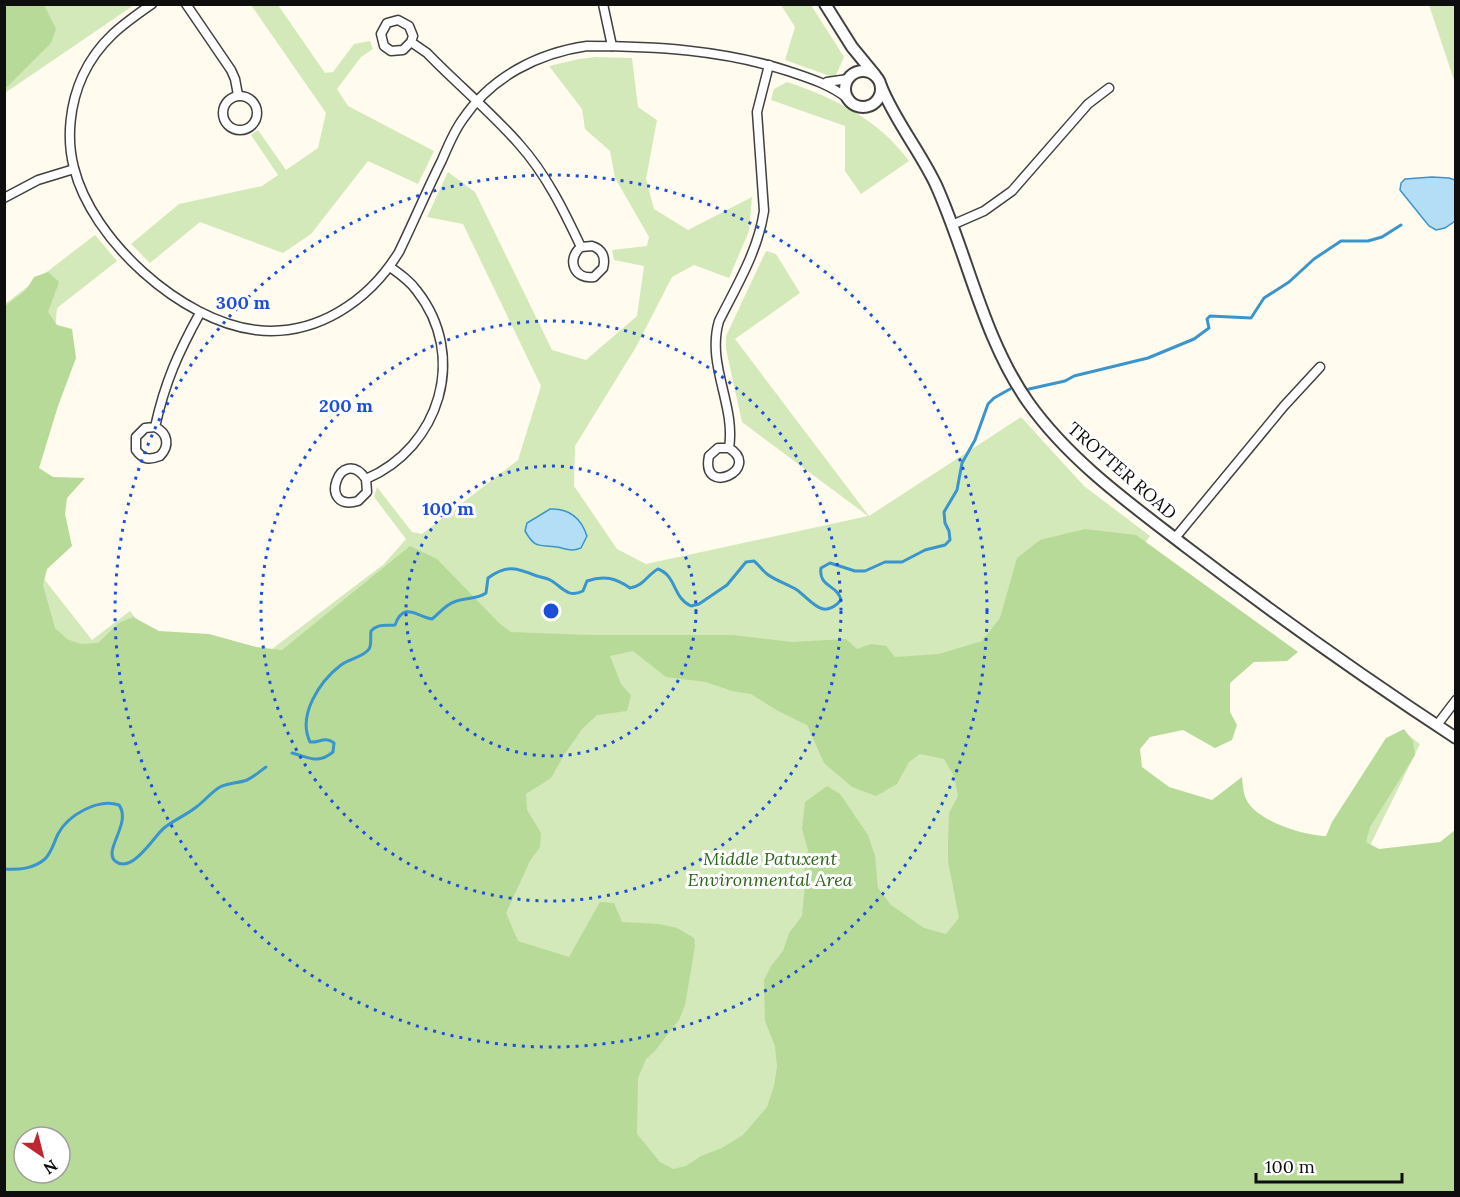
<svg xmlns="http://www.w3.org/2000/svg" width="1460" height="1197" viewBox="0 0 1460 1197" font-family="Lora,serif">
<rect width="100%" height="100%" fill="#fffbef"/>
<!-- green -->
<g fill="#d3e9b9" fill-rule="evenodd">
<path d="M5,4L134,5L5,93Z"/>
<path d="M251,5H278L325,73L333,72L354,44L370,41L373,49L361,57L337,89L348,106L434,151L418,184L368,161L311,234L283,253L200,222L150,263L131,244L179,204L262,186L278,175L251,135L258,130L286,170L318,148L326,113Z"/>
<path d="M781,5H811L844,57L836,75L830,76L785,60L795,27Z"/>
<path d="M1429,5H1455V83Z"/>
<path d="M595,57L632,58L638,107L657,120L646,179L654,209L688,230L752,197L749,231L729,278L694,265L672,277L636,347L575,446L574,486L617,549L646,564L868,516L742,422L726,349V336L766,251L776,254L800,293L735,339L869,516L1021,417L1084,486L1150,536L1039,688L1122,784L1343,854L1402,730L1420,744L1362,862L1455,1192H5L4,528L92,640L130,611L190,689L226,684L384,564L406,539L374,497L377,487L412,532L422,534L518,460L541,386L463,224L427,217L448,172L475,192L552,350L586,360L637,316L644,266L614,260L612,250L647,246L649,237L615,178L610,151L585,129L582,109L549,66L579,59ZM24,1137H60V1173H24Z"/>
<path d="M787,82C835,98 879,120 909,161L861,194L845,171V126L771,100L774,89Z"/>
<path d="M95,235L117,261L57,308L49,399L5,450V304Z"/>
</g>
<!-- forest -->
<g fill="#b7da98" fill-rule="evenodd">
<path d="M5,4L44,5L56,29L51,43L5,89Z"/>
<path d="M48,272L59,282L48,312L57,325L72,329L76,358L58,406L39,468L53,477L85,478L67,498L65,514L72,546L47,569L43,585L55,628L67,639L81,644L98,643L119,623L133,617L159,631L209,634L256,647L282,650L410,546L437,559L500,624L511,632L589,635H733L792,642L846,639L857,649L871,644L886,646L895,657L939,654L982,641L1000,618L1017,558L1040,540L1085,529L1136,535L1298,652L1287,661L1254,662L1230,683V712L1237,725L1232,740L1215,748L1183,730L1150,737L1140,749L1142,767L1169,787L1212,800L1242,777C1243,787 1243,795 1249,804C1262,822 1305,836 1326,836L1332,822L1386,738L1404,729L1413,741L1415,755L1370,827L1366,842L1379,849L1440,842L1455,830V1192H5L4,307L26,290L34,277ZM633,651L666,677L706,682L732,691L751,694L778,711L807,725L824,763L852,787L876,796L897,784L909,762L920,754L944,759L954,776L958,796L949,813L948,842V861L959,918L946,934L924,928L891,905L878,888L875,856L868,835L840,794L827,786L805,802L802,829L808,850L804,872L805,885L802,916L789,933L783,951L771,966L764,980L765,1021L775,1046L777,1067L774,1086L767,1107L743,1135L722,1148L701,1156L686,1166L673,1169L660,1162L637,1134L638,1078L646,1059L654,1052L679,1020L685,1005L695,946L694,938L677,928L659,924L622,922L614,903L600,902L569,957L518,941L506,913L530,861L540,847L541,833L527,810L526,794L551,778L564,755L582,729L597,715L627,711L631,695L621,684L610,656ZM24,1137H60V1173H24Z"/>
</g>
<!-- water -->
<g fill="#b4def6" stroke="#3b95cd" stroke-width="1.5">
<path d="M1432,177L1449,178L1455,180V221L1445,228L1436,230L1429,226L1400,190L1401,183L1405,179Z"/>
<path d="M550,509C569,508 581,518 587,536L581,548C571,552 567,549 557,547C539,544 536,550 525,531L527,523Z"/>
</g>
<g fill="none" stroke-linecap="round" stroke-linejoin="round">
<!-- stream -->
<g stroke="#3b95cd" stroke-width="3">
<path d="M1029,389L1065,381L1074,376L1148,358L1194,339L1209,328L1207,319L1210,316L1251,318L1264,298L1289,282L1314,259L1341,241H1368L1382,237L1401,225"/>
<path d="M292,753C309,757 317,765 333,752L334,743C325,736 319,743 310,742C297,715 320,681 341,665C348,659 364,657 369,649C372,645 370,636 371,631C379,623 385,626 395,625C404,601 416,616 432,619C440,613 445,605 454,602C466,597 476,600 486,593L488,578C507,564 517,568 537,576C541,577 546,578 550,580C562,586 567,599 583,591L587,581C604,575 616,578 630,588C644,586 647,575 658,569C677,576 672,597 691,606L699,604L727,585L746,562L754,561C759,565 762,570 767,574C776,581 788,584 797,590C812,601 823,621 841,600C838,585 818,587 821,568L830,563L855,571H865L885,562H902L925,550L945,545L950,540L949,531L945,523L944,512L957,490L962,463L975,440L988,404L994,398L1010,389"/>
<path d="M4,869C19,870 33,869 45,859C52,852 54,842 58,834C68,815 98,798 119,805C132,823 103,850 115,861C132,875 154,836 164,828C174,820 186,815 195,808C204,802 211,792 220,787C228,783 239,783 247,780C254,777 260,771 266,767"/>
</g>
<!-- minor casing -->
<g stroke="#414141" stroke-width="11">
<g id="minor">
<path d="M152,4C123,24 99,41 83,75C70,103 66,138 74,168C92,240 181,321 256,330C316,337 369,301 399,252C414,221 427,190 442,160C448,146 454,131 463,119C491,77 538,53 587,46C655,46 723,50 788,71C809,78 829,84 847,98"/>
<path d="M186,4L231,70L235,79L238,95"/>
<path d="M603,4L612,46"/>
<path d="M411,42L413,36L409,26L398,20L387,23L381,34L384,46L391,51L403,50L411,42L427,53C457,84 491,112 519,144C546,174 564,211 581,247L592,246C602,249 606,257 603,268L594,277C574,280 566,259 581,247"/>
<path d="M827,82L848,79"/>
<circle cx="240" cy="113" r="17"/>
<path d="M4,198L38,180L74,169"/>
<path d="M952,225L984,211L1012,191L1088,104L1109,88"/>
<path d="M155,427C168,433 170,446 160,456C150,460 143,460 136,450V437L145,428L155,427C165,382 178,353 200,313"/>
<path d="M729,448H718L709,456C700,498 763,469 729,448C736,405 706,365 719,321C737,285 758,251 764,211L757,112L769,65"/>
<path d="M366,479C340,443 316,513 358,501L367,492L366,479C440,447 468,356 417,291C410,281 400,274 390,267"/>
<path d="M1175,538L1284,406L1320,367"/>
<path d="M1437,725L1456,700"/>
</g>
</g>
<!-- tertiary casing -->
<g stroke="#414141" stroke-width="14">
<g id="tertiary">
<path d="M825,4L852,47L875,75"/>
<circle cx="863" cy="89" r="18"/>
<path d="M881,86C895,121 920,151 936,185C968,256 983,338 1028,402C1069,460 1129,503 1185,546C1273,613 1363,677 1456,738"/>
</g>
</g>
<!-- minor -->
<use href="#minor" stroke="#fff" stroke-width="8"/>
<!-- tertiary -->
<use href="#tertiary" stroke="#fff" stroke-width="10"/>
</g>
<!-- distance rings -->
<g fill="none" stroke="#1d4ed8" stroke-width="3" stroke-dasharray="3 6">
<circle cx="551" cy="611" r="145"/>
<circle cx="551" cy="611" r="290"/>
<circle cx="551" cy="611" r="436"/>
</g>
<g text-anchor="middle" stroke-width="6" stroke-linejoin="round" paint-order="stroke">
<!-- street labels -->
<g font-size="18" fill="#0e0e0e" stroke="#fff">
<text transform="translate(1122 471) rotate(41)" y="6">TROTTER ROAD</text>
</g>
<!-- park labels -->
<g font-size="18" font-style="italic" fill="#2e661e" stroke="#fff">
<text x="770" y="865">Middle Patuxent<tspan x="770" dy="21">Environmental Area</tspan></text>
</g>
</g>
<circle cx="551" cy="611" r="9" fill="#1d4ed8" stroke="#fff" stroke-width="3"/>
<g font-size="18" text-anchor="middle" font-weight="bold" fill="#1d4ed8" stroke="#fff" stroke-width="6" stroke-linejoin="round" paint-order="stroke">
<text x="243" y="309">300 m</text>
<text x="346" y="412">200 m</text>
<text x="448" y="515">100 m</text>
</g>
<!-- border -->
<rect width="1460" height="1197" fill="none" stroke="#0e0e0e" stroke-width="12"/>
<!-- north arrow -->
<g transform="translate(42 1155) rotate(145)"><circle r="28" fill="#ffffff" stroke="#9f9f9f" stroke-width="1.5"/>
<path d="M0-4.5L10 22L0 15L-10 22Z" fill="#be2630"/>
<text y="-9" font-size="16" font-weight="bold" text-anchor="middle" fill="#0e0e0e">N</text>
</g>
<!-- scale -->
<path d="M1256 1173v9h146v-9" fill="none" stroke="#0e0e0e" stroke-width="3"/>
<text x="1265" y="1173" font-size="18" fill="#0e0e0e" stroke="#ffffff" stroke-width="4.5" paint-order="stroke">100 m</text>
</svg>
